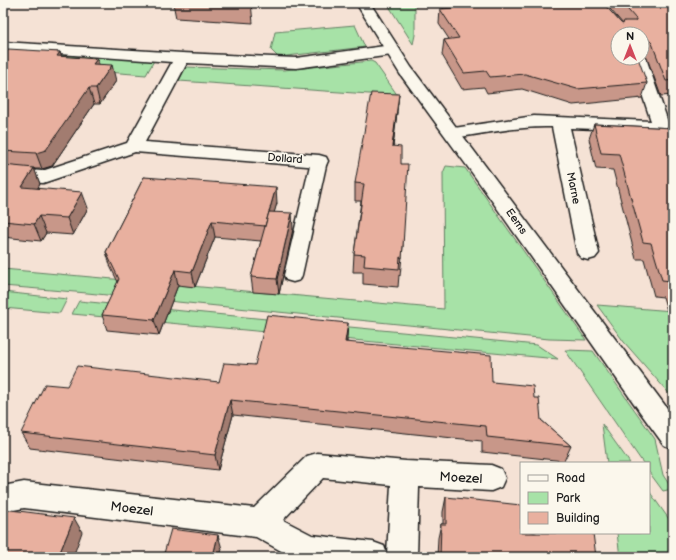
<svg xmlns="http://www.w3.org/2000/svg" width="676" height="560" viewBox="0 0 676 560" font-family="'Balsamiq Sans',sans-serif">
<rect width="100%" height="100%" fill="#f5e2d5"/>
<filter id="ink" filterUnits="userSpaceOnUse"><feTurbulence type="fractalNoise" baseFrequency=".025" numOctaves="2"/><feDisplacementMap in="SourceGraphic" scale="8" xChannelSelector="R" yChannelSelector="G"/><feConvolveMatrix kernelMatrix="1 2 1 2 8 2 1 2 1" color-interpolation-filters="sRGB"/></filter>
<g filter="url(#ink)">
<!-- green -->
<g fill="#a7e2a7" stroke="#627f62">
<path d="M387,3H415V35L413,44Z"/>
<path d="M355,25L365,47L278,57L271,50L275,32Z"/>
<path d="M3,49L155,59L146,75L3,64Z"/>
<path d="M371,61L375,63L398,96L179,81L183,72L187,67L284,70Z"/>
<path d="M446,166L465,168L586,340L549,339L87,293L3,286V269L444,309L443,173Z"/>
<path d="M3,292L67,299L60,313L3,308Z"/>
<path d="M79,301L537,345L558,359L72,314Z"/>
<path d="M597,305L673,311V398L624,342Z"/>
<path d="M565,350L593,351L655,439L663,475L672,489L663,491L649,472V463H643Z"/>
<path d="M602,424L630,463H607Z"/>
<path d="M649,491L671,522L669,557H620L617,533H649Z"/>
</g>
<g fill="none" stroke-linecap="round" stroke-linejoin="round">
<!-- service casing -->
<g stroke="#1c1c1c" stroke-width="3">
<path id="service" d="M319,156L325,158L327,161L302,275L300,280L293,282L286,280L284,275L311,161L313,158Z"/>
</g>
<!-- minor casing -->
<g stroke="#1c1c1c" stroke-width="3">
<g id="minor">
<path d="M3,42L182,53L296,58L392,45L397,47L400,50L397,53L392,55L296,68L187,63L145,142L319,155L326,157L328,161L326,165L319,167L135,152L43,183L3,180V168L42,171L127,143L172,62L3,50Z"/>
<path d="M642,54L646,58L668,122H673V132L570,128L599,253L595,258L588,260L581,258L577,253L552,127C519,126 487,133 454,138L448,137L445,133L448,129L454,128L534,116L651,121L630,58H642Z"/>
<path d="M317,453L406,461L491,465L501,469L505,478L501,487L491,491L419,487L417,557H292L256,537L24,508L3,512V486L24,482L254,508L307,456ZM323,478L391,485L387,554L384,546L373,542L312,535L283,520Z"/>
</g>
</g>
<!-- tertiary casing -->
<g stroke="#1c1c1c" stroke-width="3">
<path id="tertiary" d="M356,3H370L411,67L673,416V449L664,445L640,412L478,181L400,74Z"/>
</g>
<!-- service -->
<use href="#service" fill="#fbf7ec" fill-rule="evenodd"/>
<!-- minor -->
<use href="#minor" fill="#fbf7ec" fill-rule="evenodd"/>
<!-- tertiary -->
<use href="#tertiary" fill="#fbf7ec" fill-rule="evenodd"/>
</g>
<!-- wall -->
<g fill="#c89789" stroke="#1c1c1c">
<path d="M173,3H251L253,23L176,18Z"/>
<path d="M440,3H603L621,23L623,24L605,3H673V95L661,96L647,58L642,52V34H618L647,83L642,98L573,105L522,89L487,93L484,87L462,89L442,55L444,40L449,39L439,24L440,9H444Z"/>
<path d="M60,52L61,57L97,59L99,64L116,81L100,104H94L52,166L42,169H34L40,184L38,188L88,208L73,235L46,233L41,241L3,237V54Z"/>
<path d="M397,112L393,146L401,164L403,246L400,276L399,275L398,287L363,284V272H353L354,254L361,201H355V183Z"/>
<path d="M594,124L673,128V315L668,314L663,297L654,296L644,259H636L613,170L596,169L589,139Z"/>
<path d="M144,177L277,203L274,212L293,229L279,294L253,292L251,277L261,241L215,237L195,287L178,285L159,335L107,330L102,315L118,282L111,268L106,252Z"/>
<path d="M347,339V342L492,382L534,398L541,420L571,446L564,461L482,452V441L233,415L218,470L30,448L21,433L67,386L219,382L255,365Z"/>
<path d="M446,497L596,557H437L438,538L441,524H443V512Z"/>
</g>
<!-- shaded-wall -->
<g fill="#a27b6f" stroke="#1c1c1c">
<path d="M60,52L65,67L57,56Z"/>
<path d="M97,59L101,74L93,64Z"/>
<path d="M112,65L116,81L100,104L96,88Z"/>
<path d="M89,88L94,104L52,166L42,169L36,153Z"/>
<path d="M399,94L397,112L391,164L392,146Z"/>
<path d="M34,168L40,184L29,203L22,187Z"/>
<path d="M276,187L277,203L266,241L265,226Z"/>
<path d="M82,192L88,208L73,235L67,218Z"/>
<path d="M292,213L293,229L279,294L277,279Z"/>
<path d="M39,216L46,233L41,241L34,224Z"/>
<path d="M212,221L215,237L195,287L192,272Z"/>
<path d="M175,270L178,285L159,335L154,320Z"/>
<path d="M348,323L347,339L345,358V342Z"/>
<path d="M230,400L233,415L218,470L215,455Z"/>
<path d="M74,518L82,532L73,557H58Z"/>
<path d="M218,535L222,549L220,557L213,556Z"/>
</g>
<!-- building -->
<g fill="#e8b09f" stroke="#1c1c1c">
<path d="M451,3H603L621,23L623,24L624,21H636V19L622,3H673V80L666,81L652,43L647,38L645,42H642V34H618V58H638L647,83L577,89L525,74L490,77L486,71L464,73L444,40L459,38L440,9L454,8Z"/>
<path d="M8,49L60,52L57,56L97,59L93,64L112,65L96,88H89L46,150L36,153L3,151V54Z"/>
<path d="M371,93L399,94L392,146L401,147V164H408L403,246L402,258L400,257L399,269L364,266L365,255L354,254L364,184L355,183Z"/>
<path d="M594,124L673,128V288L671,281L662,280L651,243L643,242L619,154L601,153Z"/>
<path d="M3,165L34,168L22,187L82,192L67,218L39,216L34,224L3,221Z"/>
<path d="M144,177L276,187L265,226L212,221L192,272L175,270L154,320L102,315L119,279L106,252Z"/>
<path d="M269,212L292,213L277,279L251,277Z"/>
<path d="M267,315L348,323L345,342L491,355L492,382L533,386L534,398H539L541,420L571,446L487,437L486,426L230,400L215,455L21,433L45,384L67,386L77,366L219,382L224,363L255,365Z"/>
<path d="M446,497L521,505V533H593L596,557H440L441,524H446Z"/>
<path d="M3,509L74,518L58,557H3Z"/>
<path d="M171,529L218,535L213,556L219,557H163Z"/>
</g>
</g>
<g text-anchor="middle" stroke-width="3.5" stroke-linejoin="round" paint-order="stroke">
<!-- street labels -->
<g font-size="11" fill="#1c1c1c" stroke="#fbf7ec">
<text transform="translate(285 158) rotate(4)" y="4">Dollard</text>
<text transform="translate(574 188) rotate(78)" y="4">Marne</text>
<text transform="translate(517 221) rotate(55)" y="4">Eems</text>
</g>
<!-- near-street labels -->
<g font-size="13" fill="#1c1c1c" stroke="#fbf7ec">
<text transform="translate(461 477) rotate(3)" y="5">Moezel</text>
<text transform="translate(132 508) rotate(7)" y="5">Moezel</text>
</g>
</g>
<!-- margin -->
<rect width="676" height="560" fill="none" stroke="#fbf7ec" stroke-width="16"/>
<rect x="8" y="8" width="660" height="544" fill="none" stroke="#1c1c1c" stroke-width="1.5" filter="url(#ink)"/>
<!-- legend -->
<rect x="520" y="462" width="130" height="72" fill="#fbf7ec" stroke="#a29f99"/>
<rect x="528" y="475" width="20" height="6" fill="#fbf7ec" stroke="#a29f99"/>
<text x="556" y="482" font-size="12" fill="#1c1c1c">Road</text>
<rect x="528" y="492" width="20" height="12" fill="#a7e2a7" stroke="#a29f99"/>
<text x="556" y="502" font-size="12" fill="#1c1c1c">Park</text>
<rect x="528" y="512" width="20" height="12" fill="#e8b09f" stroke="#a29f99"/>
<text x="556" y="522" font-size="12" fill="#1c1c1c">Building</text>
<!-- north arrow -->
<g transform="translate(630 46)"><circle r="19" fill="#fbf7ec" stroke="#a29f99"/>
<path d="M0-3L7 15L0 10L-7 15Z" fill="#d1495b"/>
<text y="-6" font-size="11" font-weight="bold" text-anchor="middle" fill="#1c1c1c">N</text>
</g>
</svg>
